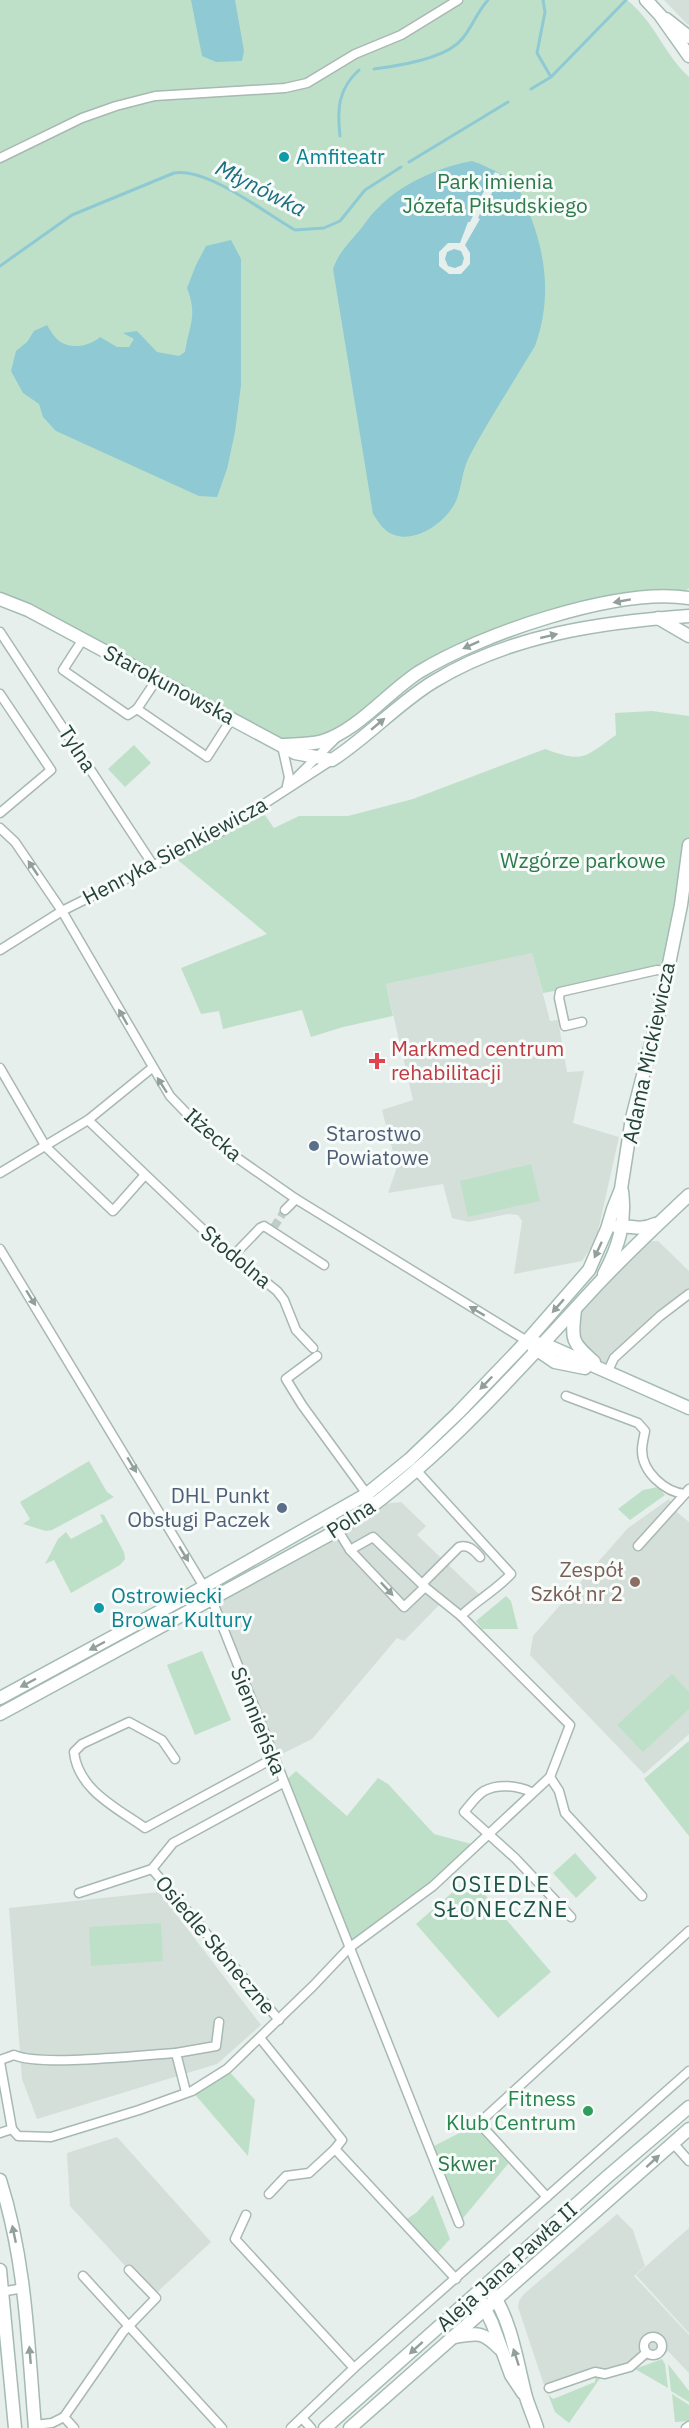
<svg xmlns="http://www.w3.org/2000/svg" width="689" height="2428" viewBox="0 0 689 2428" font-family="'IBM Plex Sans',sans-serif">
<rect width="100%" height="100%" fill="#e6efeb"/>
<!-- built -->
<g fill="#d4dfda">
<path d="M664,0H689V25L686,23Z"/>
<path d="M532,952L550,1021L558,1020L567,1072L584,1071L573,1123L619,1137L596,1240L582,1261L514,1274L522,1221L518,1215L508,1214L469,1222L452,1218L443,1184L388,1193L397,1167L382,1110L413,1100L386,984Z"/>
<path d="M658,1241L689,1271V1294L631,1342L607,1373L581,1350L576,1310L641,1242Z"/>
<path d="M669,1499L678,1513L689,1522V1734L644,1774L530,1655L533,1636L628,1528Z"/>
<path d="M401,1502L426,1526L417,1535L480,1595L461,1616L443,1601L404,1641L397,1638L312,1739L274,1758L212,1600L375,1505Z"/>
<path d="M159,1892L261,2025L217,2064L37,2119L22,2079L9,1908Z"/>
<path d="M117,2137L211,2242L153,2296L70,2206L67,2153Z"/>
<path d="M617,2214L633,2230L645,2266L634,2276L689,2335V2373L668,2351L660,2358L629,2364L608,2371L589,2369L544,2385L518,2307L519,2301L523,2295Z"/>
<path d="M689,2228V2333L636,2275Z"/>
</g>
<!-- green -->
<g fill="#bfe0c8">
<path d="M0,0H627C654,21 664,54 689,77V588L679,596L612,602L447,657L342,732L282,745L0,599Z"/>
<path d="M652,711L689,716V845L668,971L543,993L532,953L386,984L393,1016L343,1027L311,1037L302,1010L223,1029L219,1011L201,1014L181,968L267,934L173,856L260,808L274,828L299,816H348L413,799L545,749C583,763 584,758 616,735L615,713Z"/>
<path d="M134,745L151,763L125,787L108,769Z"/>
<path d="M531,1164L540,1201L468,1217L460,1181Z"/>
<path d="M89,1461L107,1492L114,1497L52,1530L46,1531L23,1524L30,1519L20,1502Z"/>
<path d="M658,1487L665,1495L630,1520L618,1509L643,1490Z"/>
<path d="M100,1514L104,1515L124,1552L125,1559L120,1565L71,1593L54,1560L45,1564L58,1539L66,1532L71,1539L103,1522Z"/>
<path d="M506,1596L511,1601L518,1629H482L476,1621Z"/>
<path d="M202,1651L231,1720L195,1735L167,1665Z"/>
<path d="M672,1674L689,1692V1709L643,1752L617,1725Z"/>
<path d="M689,1741V1836L644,1779Z"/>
<path d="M296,1771L347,1816L378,1778L388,1784L434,1834L475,1845L433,1886L349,1948L283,1783Z"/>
<path d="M575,1853L597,1878L576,1898L553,1873Z"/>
<path d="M470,1877L551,1972L498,2018L416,1924Z"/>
<path d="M161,1923L163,1961L91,1966L89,1927Z"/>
<path d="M227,2069L255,2100L248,2156L192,2091Z"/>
<path d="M479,2123L512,2159L459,2223L428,2149Z"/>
<path d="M433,2195L450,2239L434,2257L402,2222L416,2213Z"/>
<path d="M662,2359L665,2364L668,2388L635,2369Z"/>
<path d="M668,2364L689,2391V2402L671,2391Z"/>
<path d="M595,2376L601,2377L569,2423L555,2412L548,2394L553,2399L595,2382Z"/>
<path d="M672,2394L689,2405V2421L675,2422Z"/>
</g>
<!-- water -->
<g fill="#8ec9d4">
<path d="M191,0H235L244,51L242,61L216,62L202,56Z"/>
<path d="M472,161C482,164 510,177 516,185C522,193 526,206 530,215C547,258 551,302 535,346C513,383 489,419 469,457C462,471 462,486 456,501C446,523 412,547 388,532C382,528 377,520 373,514L333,269C339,252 348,244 359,231C365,224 370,215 377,209C400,184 439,167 472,161Z"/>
<path d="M231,240L241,259V385L235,432L227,469L217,497L199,496L56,431L43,417L39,404L23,393L11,371L16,351L27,342L34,331L47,325C50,330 54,337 59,341C71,350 90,346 100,337L117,347H129L134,339L123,333L137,331L157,352L179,356L185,352C189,325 198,316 187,288L196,265L206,246Z"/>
</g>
<!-- pier -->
<path fill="#e6efeb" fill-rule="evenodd" d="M495,172L500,174L498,179L499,181L497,186L495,185L487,205L485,204L478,218L480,219L465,245L470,253V264L461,274H449L439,266V252L448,243H460L468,222H470L476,209L475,207ZM454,249L461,251L464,258L462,265L455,268L448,266L445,259L447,252Z"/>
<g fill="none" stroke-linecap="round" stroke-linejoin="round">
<!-- stream -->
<g stroke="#8ec9d4" stroke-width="3">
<path d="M543,0L545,12L537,53L551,77"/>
<path d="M374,69C398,66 446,59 462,39C472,27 477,12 488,0"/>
<path d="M531,89L551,77L626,0"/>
<path d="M340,136C337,109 338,89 359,70"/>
<path d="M409,162L508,102"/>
<path d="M0,266L72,215L174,173C207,167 265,213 295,230L324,228L340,221L365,190L401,167"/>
</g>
<!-- street-tunnel -->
<path stroke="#bfccc8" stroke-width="8" stroke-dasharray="8 4" stroke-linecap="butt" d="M274,1227L285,1210"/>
<!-- street casing -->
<g stroke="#a8b8b2" stroke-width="11">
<g id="street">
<path d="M0,158L82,118L116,106L155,96L285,88L307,83L355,54L401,35L458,0"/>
<path d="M0,632L153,865"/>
<path d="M83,639L63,670L128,715L137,709"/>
<path d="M157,679L137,709L207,757L232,718"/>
<path d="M0,694L51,770L0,813"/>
<path d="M282,746L289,777L287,786"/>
<path d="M292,782L338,736"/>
<path d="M0,828L15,842L62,911L170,1096L195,1122L223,1148L296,1199L527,1341"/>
<path d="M0,950L62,911L224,830L332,760"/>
<path d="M582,1022L565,1026L559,998L560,992L657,970L668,971"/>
<path d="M0,1068L46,1147L113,1211L144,1176"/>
<path d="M88,1120L216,1242L277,1291L284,1300L296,1330L313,1348"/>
<path d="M0,1173L88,1120L152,1068"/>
<path d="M285,1210L296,1199"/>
<path d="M0,1249L212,1600L459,2223"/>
<path d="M233,1256L260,1228L264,1226L324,1265"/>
<path d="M317,1356L286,1379L302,1405L369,1497"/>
<path d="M607,1373L614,1358L660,1316L689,1294"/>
<path d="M566,1396L638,1423L645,1431C644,1437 642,1444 642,1450C642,1472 665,1492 685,1494L689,1489"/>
<path d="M416,1470L511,1574C495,1591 477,1600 461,1616"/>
<path d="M329,1516L350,1550L404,1607L425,1587"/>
<path d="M638,1546L685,1494"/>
<path d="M422,1584L459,1547C468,1544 474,1550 480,1557"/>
<path d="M175,1759L162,1740L129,1722L82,1744L74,1752C78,1790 117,1808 145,1828L274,1758"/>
<path d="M550,1777L559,1791L565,1813L642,1896"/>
<path d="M531,1792C519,1786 498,1783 484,1791C477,1795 470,1805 464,1812L515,1858L571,1917"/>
<path d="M152,1869L279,2020"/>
<path d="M79,1893L152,1869L173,1843L283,1783"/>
<path d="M260,2038L342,2140L335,2149"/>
<path d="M0,2060L14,2055C41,2067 142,2055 176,2053"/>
<path d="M0,2062L12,2129L0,2133"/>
<path d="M186,2092L176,2053L216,2046L219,2022"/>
<path d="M12,2129L18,2136L51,2137L139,2110L192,2091L227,2069L313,1986L349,1948L433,1886L550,1777L570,1725L461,1616L425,1587L373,1537L350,1550"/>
<path d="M673,2143L689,2161"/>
<path d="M269,2194L286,2176L309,2173L335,2149L456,2279"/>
<path d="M547,2197L479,2123L689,1931"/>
<path d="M246,2215L235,2239L354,2368"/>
<path d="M83,2276L222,2428"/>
<path d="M0,2292L24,2288"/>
<circle cx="653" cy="2346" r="9"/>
<path d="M549,2388L595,2372L605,2374L630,2367L646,2353"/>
<path d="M302,2418L311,2428"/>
<path d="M35,2425L52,2423L64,2417"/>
<path d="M74,2428L64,2417L123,2332L156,2298L129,2270"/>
<path d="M291,2428L354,2368L689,2071"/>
<path d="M686,2428L689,2426"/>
</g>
</g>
<!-- secondary casing -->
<g stroke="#a4bbb3" stroke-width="15">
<g id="secondary">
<path d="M646,0L660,15L689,56"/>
<path d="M666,19L689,37"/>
<path d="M0,599L28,610L295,753L332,760C368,737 397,704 433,682C509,635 602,622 689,616"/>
<path d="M658,618L689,636"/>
<path d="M282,745C296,744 310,745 323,741C358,730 388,692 419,672C481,634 617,587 689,598"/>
<path d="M617,1227C632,1224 637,1232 655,1224"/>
<path d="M604,1274C619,1246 626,1222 622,1191"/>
<path d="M575,1310C571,1341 572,1342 594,1362"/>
<path d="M537,1343L551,1347L689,1408"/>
<path d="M533,1347L555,1362L585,1368"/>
<path d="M0,1698L177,1602L367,1494L410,1459L458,1413L527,1341L589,1270L607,1229L613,1209L621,1189L632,1118L659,1013L681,905L689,845"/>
<path d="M0,1714L338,1530C438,1464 517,1371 598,1284C627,1253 658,1224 689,1195"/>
<path d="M0,2180C26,2261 28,2344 35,2428"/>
<path d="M0,2270L15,2428"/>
<path d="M492,2294C511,2318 518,2367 526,2397C529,2407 534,2418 537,2428"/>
<path d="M482,2303L492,2323L511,2375L523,2393"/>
<path d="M454,2337C478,2333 482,2331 500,2349"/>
<path d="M325,2428L607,2177L689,2107"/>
<path d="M350,2428L689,2129"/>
</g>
</g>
<!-- street -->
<use href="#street" stroke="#fff" stroke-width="8"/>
<!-- secondary -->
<use href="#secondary" stroke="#fff" stroke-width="12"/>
</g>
<!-- one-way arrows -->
<defs><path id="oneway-solid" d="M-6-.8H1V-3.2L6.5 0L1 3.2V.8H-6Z" transform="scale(1.5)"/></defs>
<g fill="#92a09c">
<use href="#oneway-solid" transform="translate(622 601) rotate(170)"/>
<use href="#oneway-solid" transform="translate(549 636) rotate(-13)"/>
<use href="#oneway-solid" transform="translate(471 645) rotate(156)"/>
<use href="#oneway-solid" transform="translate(378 724) rotate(-40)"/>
<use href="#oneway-solid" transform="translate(33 868) rotate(-124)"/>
<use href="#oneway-solid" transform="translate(123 1017) rotate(-120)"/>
<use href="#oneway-solid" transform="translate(162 1085) rotate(-123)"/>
<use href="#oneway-solid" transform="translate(598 1250) rotate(115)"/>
<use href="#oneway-solid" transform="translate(31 1298) rotate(58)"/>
<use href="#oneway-solid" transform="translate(558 1306) rotate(131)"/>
<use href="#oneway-solid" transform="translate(477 1311) rotate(-149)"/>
<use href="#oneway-solid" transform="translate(486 1383) rotate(134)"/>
<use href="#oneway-solid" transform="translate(132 1465) rotate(59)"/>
<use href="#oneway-solid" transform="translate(184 1554) rotate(59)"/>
<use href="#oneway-solid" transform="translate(387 1589) rotate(47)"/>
<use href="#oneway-solid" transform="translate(97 1646) rotate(152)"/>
<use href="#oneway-solid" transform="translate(28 1683) rotate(152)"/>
<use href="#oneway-solid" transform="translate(653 2161) rotate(-42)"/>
<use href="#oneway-solid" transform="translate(14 2234) rotate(-102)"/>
<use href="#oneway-solid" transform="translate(416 2348) rotate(138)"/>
<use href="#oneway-solid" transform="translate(30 2355) rotate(-95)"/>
<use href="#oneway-solid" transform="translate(516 2357) rotate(-108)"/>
</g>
<!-- markers -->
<g fill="#0f9aa8" stroke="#f7fbf9" stroke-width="2">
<circle cx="284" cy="157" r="6"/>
<circle cx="99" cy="1608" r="6"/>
</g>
<path fill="#e0444e" stroke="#f7fbf9" stroke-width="2" d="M374 1052h6v6h6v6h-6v6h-6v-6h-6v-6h6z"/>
<g fill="#5c6f8a" stroke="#f7fbf9" stroke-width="2">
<circle cx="314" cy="1146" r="6"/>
<circle cx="282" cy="1508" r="6"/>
</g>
<circle fill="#8d6e63" stroke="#f7fbf9" stroke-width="2" cx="635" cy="1582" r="6"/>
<circle fill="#2e9e5b" stroke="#f7fbf9" stroke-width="2" cx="588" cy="2111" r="6"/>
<g text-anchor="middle" stroke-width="6" stroke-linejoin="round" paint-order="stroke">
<!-- culture labels -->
<g font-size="21" fill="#0d838f" stroke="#f7fbf9" text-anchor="start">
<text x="296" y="164">Amfiteatr</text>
<text x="111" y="1603">Ostrowiecki<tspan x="111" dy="24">Browar Kultury</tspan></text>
</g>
<!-- park labels -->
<g font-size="21" fill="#2d7a4b" stroke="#f7fbf9">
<text x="495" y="189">Park imienia<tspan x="495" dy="24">Józefa Piłsudskiego</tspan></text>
<text x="583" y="868">Wzgórze parkowe</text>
<text x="467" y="2171">Skwer</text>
</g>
<!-- street labels -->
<g font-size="21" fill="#24423a" stroke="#f7fbf9">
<text transform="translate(169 685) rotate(28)" y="7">Starokunowska</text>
<text transform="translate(77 749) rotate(57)" y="7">Tylna</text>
<text transform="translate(175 851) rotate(-28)" y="7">Henryka Sienkiewicza</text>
<text transform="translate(649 1053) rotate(-78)" y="7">Adama Mickiewicza</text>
<text transform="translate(213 1135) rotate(41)" y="7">Iłżecka</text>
<text transform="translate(236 1257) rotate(40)" y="7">Stodolna</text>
<text transform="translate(351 1519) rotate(-33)" y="7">Polna</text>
<text transform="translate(258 1721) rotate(68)" y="7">Siennieńska</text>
<text transform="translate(215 1945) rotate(50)" y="7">Osiedle Słoneczne</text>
<text transform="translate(507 2267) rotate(-42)" y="7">Aleja Jana Pawła II</text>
</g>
<!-- health labels -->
<g font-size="21" fill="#be3a42" stroke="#f7fbf9" text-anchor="start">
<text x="391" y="1056">Markmed centrum<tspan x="391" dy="24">rehabilitacji</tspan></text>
</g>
<!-- service labels -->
<g font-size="21" fill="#4e5e75" stroke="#f7fbf9" text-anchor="start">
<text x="326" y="1141">Starostwo<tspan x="326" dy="24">Powiatowe</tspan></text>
<text x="270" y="1503" text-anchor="end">DHL Punkt<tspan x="270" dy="24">Obsługi Paczek</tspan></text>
</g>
<!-- education labels -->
<g font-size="21" fill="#785e54" stroke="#f7fbf9" text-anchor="end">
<text x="623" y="1577">Zespół<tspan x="623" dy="24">Szkół nr 2</tspan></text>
</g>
<!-- leisure labels -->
<g font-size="21" fill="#27864d" stroke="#f7fbf9" text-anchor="end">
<text x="576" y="2106">Fitness<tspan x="576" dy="24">Klub Centrum</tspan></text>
</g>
<!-- water labels -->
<g font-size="22" font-style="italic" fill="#1c6f80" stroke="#f7fbf9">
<text transform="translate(261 188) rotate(27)" y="8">Młynówka</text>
</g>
<!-- neighbourhood labels -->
<g font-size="22" letter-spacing="1.5" fill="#1f5548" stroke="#f7fbf9">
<text x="501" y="1892">OSIEDLE<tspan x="501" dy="25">SŁONECZNE</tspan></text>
</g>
</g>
</svg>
